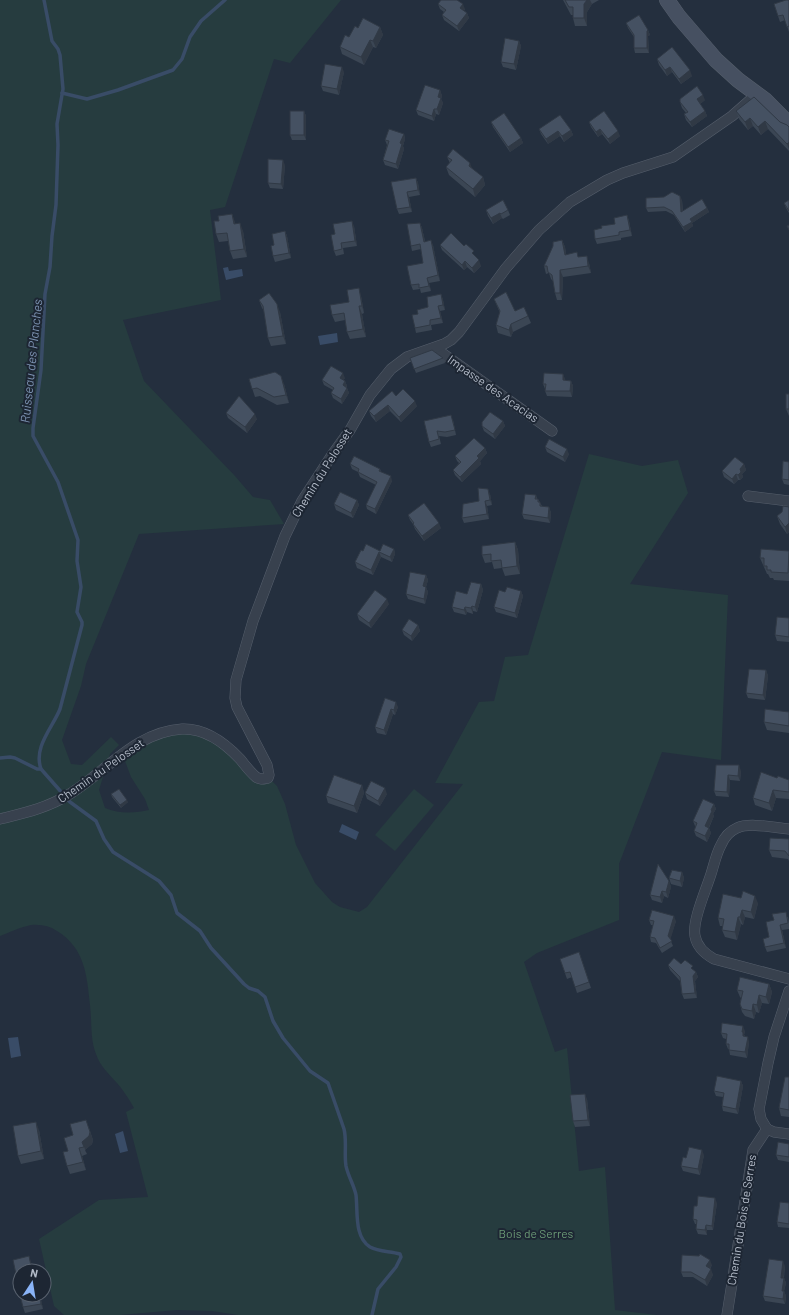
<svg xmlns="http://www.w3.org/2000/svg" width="789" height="1315" viewBox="0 0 789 1315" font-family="Barlow,sans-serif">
<rect width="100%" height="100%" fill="#242f3e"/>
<!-- green -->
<g fill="#263c3f">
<path d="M0,0H341L290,63L274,59L225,207L210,210L221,300L123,320L144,381L235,476L253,497L270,500L284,524L139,534L86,664L81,686L62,740L71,764L82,765L111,737L119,745L110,754L99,790L105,808C119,814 135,813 149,810L145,799L131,777L122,753L173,731L208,734L256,776L268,777L277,786L285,804L296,845L315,883L332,902L340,907L359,912L367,907L463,784L435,783L479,702L494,701L505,657L528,655L589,454L642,466L678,460L688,493L630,584L728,595L721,760L662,752L619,864V920L537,953L524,962L555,1052L567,1048L579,1171L605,1167L615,1310L657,1315H238L212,1311L177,1310L120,1315H64L54,1306L39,1239L99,1200L148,1197L126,1112L134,1108C129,1099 123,1090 117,1083C108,1073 100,1066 96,1054C90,1039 92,1021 90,1005C87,976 85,948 57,931C50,926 41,924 31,925C21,927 10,932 0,936Z"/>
<path d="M414,789L434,805L395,851L375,835Z"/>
</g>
<!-- water -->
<g fill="#394c67">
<path d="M228,267L229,271L242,269L243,276L226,280L223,268Z"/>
<path d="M337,333L338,342L320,345L318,336Z"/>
<path d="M342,824L359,832L356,840L339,832Z"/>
<path d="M18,1037L21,1056L11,1058L8,1038Z"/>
<path d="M123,1131L128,1151L120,1153L115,1134Z"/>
</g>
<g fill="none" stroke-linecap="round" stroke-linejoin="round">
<!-- stream -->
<g stroke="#394c67" stroke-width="3.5">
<path d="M44,0L52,41L58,49L60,55L63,89L57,124L58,145L56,205L52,236L50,267L45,294L41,370L33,428V436L58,482L78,540L77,561L81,587L77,612L82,622V625L60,709C53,727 33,747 41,769L70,802L96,821L104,839L113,852L159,881L171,895L177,913L200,931L211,948L244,984L249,988L258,991L265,997L273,1021L283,1038L310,1071L328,1083L344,1129C347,1141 344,1154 346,1166C348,1176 354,1185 356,1195C358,1212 354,1237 370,1247C379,1252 390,1251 400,1254L401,1257L396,1267L378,1289L372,1315"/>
<path d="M62,93L87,99L118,90L173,70L182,59L190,37L201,21L225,0"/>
<path d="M0,758L10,757L15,758L37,769H41"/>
</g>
<!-- street casing -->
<g stroke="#565f6c" stroke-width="11">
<g id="street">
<path d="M435,348L552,431"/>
<path d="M748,496L789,501"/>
<path d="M0,819C24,813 47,808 68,795C106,772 135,732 182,729C205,728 225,743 240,759C245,765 250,772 256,777C260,780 263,779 268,778L269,775L267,765L237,707L235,698L236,680L253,621L285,536L302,501L332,455L350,430L370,395L391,369L407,357L444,344L451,340L459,332L506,268L539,230L570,202L607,180L623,173L673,157L732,116L757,94"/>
<path d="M789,829C775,828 750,822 737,828C730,831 724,838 721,845C716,854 714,865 711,874C706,890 692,921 695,936C697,947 705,954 714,959L789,979"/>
<path d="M767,1129L761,1119L759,1109L768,1063L774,1037L789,991"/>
<path d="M767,1129L774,1132L789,1134"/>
<path d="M727,1315L753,1150L767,1129"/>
</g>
</g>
<!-- secondary casing -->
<g stroke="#565f6c" stroke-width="16">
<path id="secondary" d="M667,0L679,17L716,60L738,80L765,100L789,124"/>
</g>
<!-- street -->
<use href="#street" stroke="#38414e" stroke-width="10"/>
<!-- secondary -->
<use href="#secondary" stroke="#465061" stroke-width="15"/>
</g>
<!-- wall -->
<g fill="#3b4654">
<path d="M563,0H599L592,4L587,12V26H575L573,18V15H571Z"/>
<path d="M789,0V32L785,20L780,22L774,4Z"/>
<path d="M438,4L465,9L464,11L467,13L469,18L459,31L444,20L442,15L444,12L440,9Z"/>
<path d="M626,23L648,30L650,35L648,36L649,53H635L634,48V37L628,28Z"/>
<path d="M380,27L383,35L376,48L373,47L364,65L342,54L340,47L358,28Z"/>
<path d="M519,41L521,46L516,70L503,67L501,62Z"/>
<path d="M657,59L692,76L681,84L672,72L667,76L659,65Z"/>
<path d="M344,72L339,95L323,91L321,86Z"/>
<path d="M440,90L442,96L441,99L443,103L439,115L436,114L434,121L418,115L416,110Z"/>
<path d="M705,100L700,104L705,111L707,116L692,127L686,120L684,114L686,113L682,108L680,102Z"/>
<path d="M304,111L306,116V140H292L290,135Z"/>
<path d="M736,111L780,122L789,127V151L768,129L761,135L753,126L748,130L739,119Z"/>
<path d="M491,122L521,138L523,143L510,152L493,127Z"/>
<path d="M589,122L620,136L610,144L602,134L598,137L591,127Z"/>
<path d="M539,129L571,130L573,135L564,142L560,136L548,144L541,134Z"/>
<path d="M404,134L405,139L403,146L404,149L398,169L385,165L383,160L387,145L385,140Z"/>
<path d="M447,157L472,169L483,177L485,185L475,197L449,175L446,167L450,163Z"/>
<path d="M285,165L283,189L270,188L268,183Z"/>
<path d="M416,178L418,183L420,195L409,197L412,212L399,214L397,209L391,182Z"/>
<path d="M682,200L683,211L707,208L709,212L692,223L693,226L685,232L674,215L666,211L648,212L646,208Z"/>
<path d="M789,200V213L786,208L784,203Z"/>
<path d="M486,210H508L510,215L503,219L502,218L493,224L488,216Z"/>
<path d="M232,214L235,224L243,231L247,257L233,259L230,251L228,241L219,242L216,234L219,221Z"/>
<path d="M627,215L629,221L632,236L621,238V240L597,244L595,239L602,228L615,224Z"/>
<path d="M420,223L422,228L425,241L433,245L440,281L429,283L431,291L421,293L420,289L413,290L411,285L423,263L421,249L412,251L411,246Z"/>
<path d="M354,226L357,246L343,248L344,254L336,256L334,251L335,234Z"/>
<path d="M285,231L287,236L291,258L275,262L273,256L274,245Z"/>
<path d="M562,240L565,247L566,254L579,257L589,263L591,273L563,277L562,300H557L555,293L553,281L551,279L549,273L546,274L544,266Z"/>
<path d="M440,245L481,266L474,273L467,267L464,270L442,250Z"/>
<path d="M441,294L443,300L445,310L440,311L443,323L431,325L432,330L416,333L415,328L418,314L428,307Z"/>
<path d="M361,296L364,313L362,314L366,337L350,339L347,332L345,320L335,322L332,315L349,302Z"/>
<path d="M494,299L515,311L528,316L531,323L513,332L511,337L498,333L496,325L500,313Z"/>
<path d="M259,300L280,312L286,344L271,346L268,338L264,311L262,308Z"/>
<path d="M410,358H443L445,363L416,373Z"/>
<path d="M563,374L565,380L571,381L573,386L572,397L547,396L545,391V389L543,384Z"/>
<path d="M345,378L343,380L345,381L347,386V388L349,393L342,404L333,398L331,393L333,390L324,385L322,380Z"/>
<path d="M249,379L284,384L289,403L277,405L260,396L255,397Z"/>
<path d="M789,394V416L786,409Z"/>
<path d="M396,396L417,406L401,422L390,411L376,422L371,416L369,411Z"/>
<path d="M226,413L257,419L247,433L228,418Z"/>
<path d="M453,420L456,435L447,437L439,436L441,444L431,447L429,442L424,421Z"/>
<path d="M503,421L505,426L495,439L484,431L482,426Z"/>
<path d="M545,447L569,454L565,462L547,452Z"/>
<path d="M485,448L487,453L480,461L481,464L462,482L455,475L453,470L459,463L457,461L455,456Z"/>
<path d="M789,462V485L784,484L782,479Z"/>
<path d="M350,464L380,469L381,472L392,481L376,514L367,509L366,505L376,485L360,477L358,472L352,469Z"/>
<path d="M744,464L746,470L742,474L743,477L740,480H738L734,484L724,477L722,471Z"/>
<path d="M490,494L492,505L487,506L489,519L464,523L462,518L479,501Z"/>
<path d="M536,495L537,499H538L542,506L549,507L551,513L550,523L524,519L522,514Z"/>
<path d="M357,500L359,505L353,518L336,510L334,504Z"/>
<path d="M789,507V532L787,534L780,524L777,516Z"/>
<path d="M408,515L441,528L424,541L415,529L413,524L410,520Z"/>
<path d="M515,542L518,550L520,574L505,576L502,568L494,569L492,562L485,563L482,555Z"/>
<path d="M394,549L395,554L392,562L381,557L373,575L357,568L355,562L363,551H380Z"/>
<path d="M789,551V581L774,580L773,578H770L768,574H767L760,558Z"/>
<path d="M426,575L428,580L426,587L428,592L425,604L408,599L406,594Z"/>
<path d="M481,584L483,590L477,612L473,611V614L467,612L466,615L454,612L452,607Z"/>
<path d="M521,591L523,596L517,618L496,612L494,607Z"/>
<path d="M389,604L371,628L359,620L357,614Z"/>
<path d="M789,618V642L777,641L775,635Z"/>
<path d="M418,625L420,631L412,641L404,635L402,630Z"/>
<path d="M766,670L768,676L765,700L748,698L746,693Z"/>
<path d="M385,698L398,707L395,715L393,714L386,735L377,733L375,727Z"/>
<path d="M789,712V733L767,730L764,722Z"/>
<path d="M716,765L741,771L740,781L730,780L729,797L716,796L714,791Z"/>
<path d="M777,778L789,780V799L776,798L772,811L755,805L753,798Z"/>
<path d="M362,785L364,793L357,813L328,803L326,796Z"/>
<path d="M365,793L387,794L380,806L367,799Z"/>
<path d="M111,794L128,802L121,808L112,797Z"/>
<path d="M714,804L716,809L713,814L714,816L709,828L711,833L707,842L696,836L694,831L696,826H695L693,821Z"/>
<path d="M789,839V861L788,859L772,857L769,850Z"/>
<path d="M682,872L684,878L682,887L671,884L669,878Z"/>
<path d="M669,881L671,887L668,898L664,896L662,903L652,900L650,895Z"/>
<path d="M758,903L754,919L745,917L743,925L741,924L737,940L725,937L722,930L723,926H720L718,918Z"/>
<path d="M788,917L789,923V929L782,930L786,948L767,952L765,947L769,937L774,920Z"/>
<path d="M649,920L676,921L670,939L673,946L662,953L656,943L651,942L650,937L653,925H651Z"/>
<path d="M579,952L591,988L577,993L572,977L567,979L560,959Z"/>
<path d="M681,964L696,972L698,977L695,981L697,998L684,999L682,994L680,981L670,970L668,965Z"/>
<path d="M769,984L772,992L769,1004L762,1003L759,1013L756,1012L754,1019L745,1016L742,1012L740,1004L741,998L740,997L737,990Z"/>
<path d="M745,1031L744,1035L745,1036L749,1042L747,1058L730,1055L729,1049H728L726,1044V1039L723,1038L721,1033Z"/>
<path d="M789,1077V1117L781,1116L779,1108Z"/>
<path d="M741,1081L743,1086L738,1114L723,1111L722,1106L723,1097L716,1096L714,1091Z"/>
<path d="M587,1099L590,1126L575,1127L573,1121Z"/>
<path d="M89,1128L93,1140L92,1144L85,1150L87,1154L82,1156L86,1170L70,1174L67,1166L68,1151Z"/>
<path d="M39,1130L44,1159L21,1164L18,1156Z"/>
<path d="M789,1144V1162L778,1160L776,1155Z"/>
<path d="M704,1155L700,1175L683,1171L681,1166Z"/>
<path d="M717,1203L713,1230H707V1235L698,1234L696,1229L697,1224H695L693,1219L697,1206Z"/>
<path d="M789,1203V1228L778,1227L777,1222Z"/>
<path d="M712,1265L710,1269L713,1275L707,1286L693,1277H683L681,1272Z"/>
<path d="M785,1266L784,1278L786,1283L784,1291L786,1296L785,1304L765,1301L763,1296Z"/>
<path d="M20,1295H40L43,1309L25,1313L23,1307Z"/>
</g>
<!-- shaded-wall -->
<g fill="#303945">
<path d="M587,0H590L592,4L587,12V26L584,18V4Z"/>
<path d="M463,4L465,9L462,13L460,8Z"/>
<path d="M467,13L469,18L459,31L457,26Z"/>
<path d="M380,27L383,35L376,48L373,41Z"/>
<path d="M648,30L650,35L648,36L649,53L647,48V31Z"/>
<path d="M370,40L373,47L364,65L361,57Z"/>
<path d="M519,41L521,46L516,70L514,64Z"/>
<path d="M342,67L344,72L339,95L337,89Z"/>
<path d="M670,67L672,72L667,76L665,70Z"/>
<path d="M690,70L692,76L681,84L679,79Z"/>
<path d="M440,90L442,96L441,99L443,103L439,115L437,109L438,97Z"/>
<path d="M703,95L705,100L699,105L697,99Z"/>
<path d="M434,109L436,114L434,121L432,116Z"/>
<path d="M304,111L306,116V140L304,135Z"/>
<path d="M705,111L707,116L692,127L690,122Z"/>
<path d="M750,118L753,126L748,130L745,122Z"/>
<path d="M765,121L768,129L761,135L758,127Z"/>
<path d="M600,129L602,134L598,137L596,132Z"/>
<path d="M571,130L573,135L564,142L562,136Z"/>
<path d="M558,131L560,136L548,144L546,139Z"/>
<path d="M618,131L620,136L610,144L608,139Z"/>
<path d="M404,134L405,139L403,146L404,149L398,169L396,164L400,143Z"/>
<path d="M521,138L523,143L510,152L508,147Z"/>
<path d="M789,142V149L787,144Z"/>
<path d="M283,160L285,165L283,189L281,184Z"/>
<path d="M470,163L473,171L469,166Z"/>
<path d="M483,177L485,185L475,197L473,189Z"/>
<path d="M416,178L418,183L420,195L418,190Z"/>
<path d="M407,192L409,197L412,212L410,207Z"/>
<path d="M680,196L682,200L683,216L681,212Z"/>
<path d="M707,208L709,212L692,223L693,226L685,232L683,227L690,219Z"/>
<path d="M500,213L502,218L493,224L491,218Z"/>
<path d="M232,214L235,222L237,232L234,224Z"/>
<path d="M627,215L629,221L632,236L630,230Z"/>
<path d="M352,221L354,226L357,246L355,241Z"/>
<path d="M240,223L243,231L247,257L244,249Z"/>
<path d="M420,223L422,228L426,247L424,242Z"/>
<path d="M285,231L287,236L291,258L289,253Z"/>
<path d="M431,240L433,245L440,281L438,275Z"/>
<path d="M562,240L565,247L567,262L565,255Z"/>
<path d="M587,256L589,263L591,273L588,266Z"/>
<path d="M479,260L481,266L474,273L472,268Z"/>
<path d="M465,261L467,267L464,270L462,265Z"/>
<path d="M560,270L563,277L562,300L560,293Z"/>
<path d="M427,278L429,283L431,291L429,286Z"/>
<path d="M359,288L361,296L364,313L362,306Z"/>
<path d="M441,294L443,300L445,310L443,305Z"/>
<path d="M277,304L280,312L286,344L283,336Z"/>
<path d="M359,306L362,314L366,337L363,329Z"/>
<path d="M438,306L440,311L443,323L441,318Z"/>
<path d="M511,324L513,332L511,337L509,330Z"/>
<path d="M343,373L345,378L342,383L340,378Z"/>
<path d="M563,374L565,379V385L563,380Z"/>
<path d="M281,376L284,384L289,403L286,395Z"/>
<path d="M345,381L347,386L345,390L343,385Z"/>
<path d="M571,381L573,386L572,397L570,391Z"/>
<path d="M347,388L349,393L342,404L341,399Z"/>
<path d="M415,401L417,406L401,422L399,417Z"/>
<path d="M388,405L390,411L376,422L374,416Z"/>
<path d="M255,414L257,419L247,433L245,427Z"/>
<path d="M503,421L505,426L495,439L493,434Z"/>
<path d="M485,448L487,453L480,461L481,464L462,482L460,477L477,456Z"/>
<path d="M567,449L569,454L565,462L563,457Z"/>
<path d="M744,464L746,470L742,474L743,477L740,480L738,475L740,469Z"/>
<path d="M736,474L738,480L734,484L732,479Z"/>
<path d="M391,476L392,481L376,514L375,509Z"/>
<path d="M488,489L490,494L492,505L490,500Z"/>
<path d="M357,500L359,505L353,518L351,513Z"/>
<path d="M485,501L487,506L489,519L487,514Z"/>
<path d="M549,507L551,513L550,523L548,518Z"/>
<path d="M439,523L441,528L424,541L422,536Z"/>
<path d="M789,523V532L787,534L785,527Z"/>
<path d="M515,542L518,550L520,574L517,566Z"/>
<path d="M394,549L395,554L392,562L390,557Z"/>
<path d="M379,552L381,557L373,575L371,570Z"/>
<path d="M426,575L428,580L425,591L423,586Z"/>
<path d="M481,584L483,590L477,612L475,607Z"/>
<path d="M426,587L428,592L425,604L424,599Z"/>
<path d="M521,591L523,596L517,618L515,613Z"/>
<path d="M387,599L389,604L371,628L369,623Z"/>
<path d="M472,606L473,611V614L471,608Z"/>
<path d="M465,607L467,612L466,615L464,610Z"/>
<path d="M418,625L420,631L412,641L411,636Z"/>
<path d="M766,670L768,676L765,700L763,695Z"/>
<path d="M396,702L398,707L395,715L394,710Z"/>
<path d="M391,709L393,714L386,735L384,730Z"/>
<path d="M739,765L741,771L740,781L738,776Z"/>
<path d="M728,775L730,780L729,797L727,792Z"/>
<path d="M362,785L364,793L357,813L354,806Z"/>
<path d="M385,788L387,794L380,806L378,801Z"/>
<path d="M773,790L776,798L772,811L769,803Z"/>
<path d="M127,800L128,802L121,808L120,805Z"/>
<path d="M714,804L716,809L713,814L714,816L707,831L705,826Z"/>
<path d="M709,828L711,833L707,842L705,836Z"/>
<path d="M682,872L684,878L682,887L680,881Z"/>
<path d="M669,881L671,887L668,898L666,892Z"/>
<path d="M662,891L664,896L662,903L660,897Z"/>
<path d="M755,896L758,903L754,919L751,912Z"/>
<path d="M742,910L745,917L743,925L740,917Z"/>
<path d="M674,916L676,921L670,941L668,936Z"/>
<path d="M738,917L741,924L737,940L735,932Z"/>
<path d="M780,925L782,930L786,948L784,943Z"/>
<path d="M696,972L698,977L695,981L697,998L695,993L693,976Z"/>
<path d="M769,984L772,992L769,1004L766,997Z"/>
<path d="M759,995L762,1003L759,1013L757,1005Z"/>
<path d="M753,1004L756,1012L754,1019L752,1011Z"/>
<path d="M743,1026L745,1031L744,1035L745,1037L743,1036L742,1032Z"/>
<path d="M748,1037L749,1042L747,1058L745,1052Z"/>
<path d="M741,1081L743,1086L738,1114L736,1109Z"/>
<path d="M585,1094L587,1099L590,1126L588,1120Z"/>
<path d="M86,1120L93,1140L92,1144L85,1150L87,1154L82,1142Z"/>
<path d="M36,1122L39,1130L44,1159L41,1151Z"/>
<path d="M79,1148L82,1156L86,1170L83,1162Z"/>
<path d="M702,1150L704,1155L700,1175L698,1169Z"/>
<path d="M715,1198L717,1203L713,1230L712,1226Z"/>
<path d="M706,1225L707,1230V1235L705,1230Z"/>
<path d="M29,1256L31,1262L33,1271H32Z"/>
<path d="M710,1260L712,1265L708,1271L706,1266Z"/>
<path d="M783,1261L785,1266L783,1281L784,1278L786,1283L784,1291L786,1296L785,1304L783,1299L782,1291L781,1278Z"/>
<path d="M711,1269L713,1275L707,1286L705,1280Z"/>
<path d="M40,1295L43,1309L41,1304Z"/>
</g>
<!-- building -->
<g fill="#455162" stroke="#303945">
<path d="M441,0H457L463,4L460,8L467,13L457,26L442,15L446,10L438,4Z"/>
<path d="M565,0H587L584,4V18H573V7H569Z"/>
<path d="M786,0H789V26L787,27L783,15L778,16L774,4Z"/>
<path d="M639,15L648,30L647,31V48H634V35L626,23Z"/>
<path d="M363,18L380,27L373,41L370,40L361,57L340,47L345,35L349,37L355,26L358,28Z"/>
<path d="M505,38L519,41L514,64L501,62Z"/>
<path d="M672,47L690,70L679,79L670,67L665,70L657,59Z"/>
<path d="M325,64L342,67L337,89L321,86Z"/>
<path d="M425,85L440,90L438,97L441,98L437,109H434L432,116L416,110Z"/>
<path d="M697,86L703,95L697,99L705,111L690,122L684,114L688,112L680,102V99Z"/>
<path d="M754,97L780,122L787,125L789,127V142L787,144L765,121L758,127L750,118L745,122L736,111Z"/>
<rect x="290" y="111" width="14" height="24"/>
<path d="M604,111L618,131L608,139L600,129L596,132L589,122Z"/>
<path d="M504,113L521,138L508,147L491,122Z"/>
<path d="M560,115L571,130L562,136L558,131L546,139L539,129Z"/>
<path d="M389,129L404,134L400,143L402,144L396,164L383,160L389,141L385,140Z"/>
<path d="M453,149L470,163L469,166L483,177L473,189L446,167L452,160L447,157Z"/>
<path d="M268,159L283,160L281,184L268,183Z"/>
<path d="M416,178L418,190L407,192L410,207L397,209L391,182Z"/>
<path d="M672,192L680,196L681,212L702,199L707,208L690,219L692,222L683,227L672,211L664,207L646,208V198L664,197Z"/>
<path d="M503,200L508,210L501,214L500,213L491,218L486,210Z"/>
<path d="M789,200V211L784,203Z"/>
<path d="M232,214L234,224L240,223L244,249L230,251L227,233L216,234L214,221H219L218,216Z"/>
<path d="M627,215L630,230L619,232V235L595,239L594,230L602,228L601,226L615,224L614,218Z"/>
<path d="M352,221L355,241L341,243L342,249L334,251L331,235L335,234L333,224Z"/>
<path d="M420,223L424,242L431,240L438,275L427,278L429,286L419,288V284L411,285L407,266L423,263L420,244L411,246L407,224Z"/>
<path d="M789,225V230L787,226Z"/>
<path d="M285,231L289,253L273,256L271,246L274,245L272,234Z"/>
<path d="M451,233L464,246L466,244L474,251L472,253L479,260L472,268L465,261L462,265L440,245Z"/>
<path d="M562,240L565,255L577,252L578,257L587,256L588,266L560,270V293H555L552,275L548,272L547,266H544L553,246V242Z"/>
<path d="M359,288L362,306H359L363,329L347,332L344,313L332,315L330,305L349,302L347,290Z"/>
<path d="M506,292L515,311L524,307L528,316L511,324L509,330L496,325L500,311L494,299Z"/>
<path d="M269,293L277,304L283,336L268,338L263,306L259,300Z"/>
<path d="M441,294L443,305L438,306L441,318L430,320V325L415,328L412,315L418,314L417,310L428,307L427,297Z"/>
<path d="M432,350L443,358L414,369L410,358Z"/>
<path d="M331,366L343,373L340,378L345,381L343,385L347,388L341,399L331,393L334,388L322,380Z"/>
<path d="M275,372L281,376L286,395L274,397L257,388L252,389L249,379Z"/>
<path d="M544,373L563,374V380L571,381L570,391H545L546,384H543Z"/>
<path d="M403,389L415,401L399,417L388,405L374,416L369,411L392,391L396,396Z"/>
<rect x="786" y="394" width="3" height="15"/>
<path d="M239,396L255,414L245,427L226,413Z"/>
<path d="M490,412L503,421L493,434L482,426V422Z"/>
<path d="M451,415L455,430L445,432L437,431L439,439L429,442L424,421Z"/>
<path d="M474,438L485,448L477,456L479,458L460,477L453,470L461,462L455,456Z"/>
<path d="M549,439L567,449L563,457L545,447Z"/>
<path d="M354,456L380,469L379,471L391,476L375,509L366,505L377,482L358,472L359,469L350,464Z"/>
<path d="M735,457L744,464L740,469L741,472L738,475L736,474L732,479L722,471Z"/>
<path d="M783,461L789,462V480L782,479Z"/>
<path d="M478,488L488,489L490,500L485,501L487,514L462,518L463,504L479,501Z"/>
<path d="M340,492L357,500L351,513L334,504Z"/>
<path d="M525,494L536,495L535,499H538V502H540V506L549,507L548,518L522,514Z"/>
<path d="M424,503L439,523L422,536L413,524L414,523L408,515Z"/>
<path d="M783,506L789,507V523L785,527L777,516L782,512Z"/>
<path d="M515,542L517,566L502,568L501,560L491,561V554L482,555V546Z"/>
<path d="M366,544L380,551L383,544L394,549L390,557L379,552L371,570L355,562L361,550L363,551Z"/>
<path d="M761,549L789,551L788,573L771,572V570H767V566H764V558H760Z"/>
<path d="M410,572L426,575L423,586L426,587L424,599L406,594Z"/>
<path d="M471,582L481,584L475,607L472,606L471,608L465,607L464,610L452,607L456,591L467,594Z"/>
<path d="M507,587L521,591L515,613L494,607L499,590L505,592Z"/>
<path d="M375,590L387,599L369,623L357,614Z"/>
<path d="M777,617L789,618V637L775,635Z"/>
<path d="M409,619L418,625L411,636L402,630Z"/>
<path d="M749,669L766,670L763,695L746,693Z"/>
<path d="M385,698L396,702L394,710L391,709L384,730L375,727Z"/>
<path d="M765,709L789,712V726L764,722Z"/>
<path d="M716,765H739L738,776L728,775L727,792L714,791Z"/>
<path d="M761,772L777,778L778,776L789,780V792L773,790L769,803L753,798Z"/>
<path d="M334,775L362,785L354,806L326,796Z"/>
<path d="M371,781L385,788L378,801L365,793Z"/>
<path d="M119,789L127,800L120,805L111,794Z"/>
<path d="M703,799L714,804L711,810L712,811L705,826L709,828L705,836L694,831L697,823L693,821Z"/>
<path d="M770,838L789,839V856L785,851L769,850Z"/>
<path d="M658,864L669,881L666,892L662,891L660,897L650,895Z"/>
<path d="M672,870L682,872L680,881L669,878Z"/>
<path d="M743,891L755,896L751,912L742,910L740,917H738L735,932L722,930L724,919L718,918L723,894L741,898Z"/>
<path d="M652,910L674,916L668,936L672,941L660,948L655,938L650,937L654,921L649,920Z"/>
<path d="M786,912L788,923L780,925L784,943L765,947L763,939L769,937L766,922L774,920L772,914Z"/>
<path d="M579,952L589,982L575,987L570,972L565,973L560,959Z"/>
<path d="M674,958L681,964L685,960L693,966L691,968L696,972L693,976L695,993L682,994L680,977L668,965Z"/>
<path d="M740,977L769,984L766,997L759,995L757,1005L753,1004L752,1011L742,1009L740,1004L743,991L737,990Z"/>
<path d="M722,1023L743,1026L742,1032H743V1036L748,1037L745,1052L729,1050V1044H726L727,1034L721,1033Z"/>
<path d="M717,1076L741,1081L736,1109L722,1106L724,1093L714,1091Z"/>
<path d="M785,1077H789V1110L779,1108Z"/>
<path d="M585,1094L588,1120L573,1121L570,1095Z"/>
<path d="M86,1120L90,1132L89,1136L82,1142L84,1147L79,1148L83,1162L67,1166L63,1152L68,1151L64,1138L73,1135L70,1124Z"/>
<path d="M36,1122L41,1151L18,1156L13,1126Z"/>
<path d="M778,1142L789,1144V1157L776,1155Z"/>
<path d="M689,1147L702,1150L698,1169L681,1166L683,1157L686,1158Z"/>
<path d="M698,1196L715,1198L712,1226L706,1225L705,1230L696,1229L697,1220L693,1219L694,1206H697Z"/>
<path d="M780,1202L789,1203V1224L777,1222Z"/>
<path d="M700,1254L710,1260L706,1266L711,1269L705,1280L691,1272H681L682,1255L699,1256Z"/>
<path d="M29,1256L32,1271H20V1293L13,1260Z"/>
<path d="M769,1259L783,1261L781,1278H784L782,1291H784L783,1299L763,1296Z"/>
<path d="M20,1295H40L41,1304L23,1307Z"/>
</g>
<g text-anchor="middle" stroke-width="4" stroke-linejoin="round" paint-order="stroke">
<!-- street labels -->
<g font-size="12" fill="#b4bcc9" stroke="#1d2633">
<text transform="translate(493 389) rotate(35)" y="4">Impasse des Acacias</text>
<text transform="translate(322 473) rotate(-58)" y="4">Chemin du Pelosset</text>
<text transform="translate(101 771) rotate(-35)" y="4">Chemin du Pelosset</text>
<text transform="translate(742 1220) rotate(-81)" y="4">Chemin du Bois de Serres</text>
</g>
<!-- park labels -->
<g font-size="12" fill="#6b9a76" stroke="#1d2633">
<text x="536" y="1238">Bois de Serres</text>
</g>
<!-- water labels -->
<g font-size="13" font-style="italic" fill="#7c92b1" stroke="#1d2633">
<text transform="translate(31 361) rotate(-84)" y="5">Ruisseau des Planches</text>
</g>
</g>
<!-- north arrow -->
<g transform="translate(32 1283) rotate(12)"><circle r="19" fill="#1d2633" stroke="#59626f"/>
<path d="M0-3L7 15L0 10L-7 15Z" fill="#8ab4f8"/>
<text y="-6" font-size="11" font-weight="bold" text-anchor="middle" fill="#b4bcc9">N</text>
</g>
</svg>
